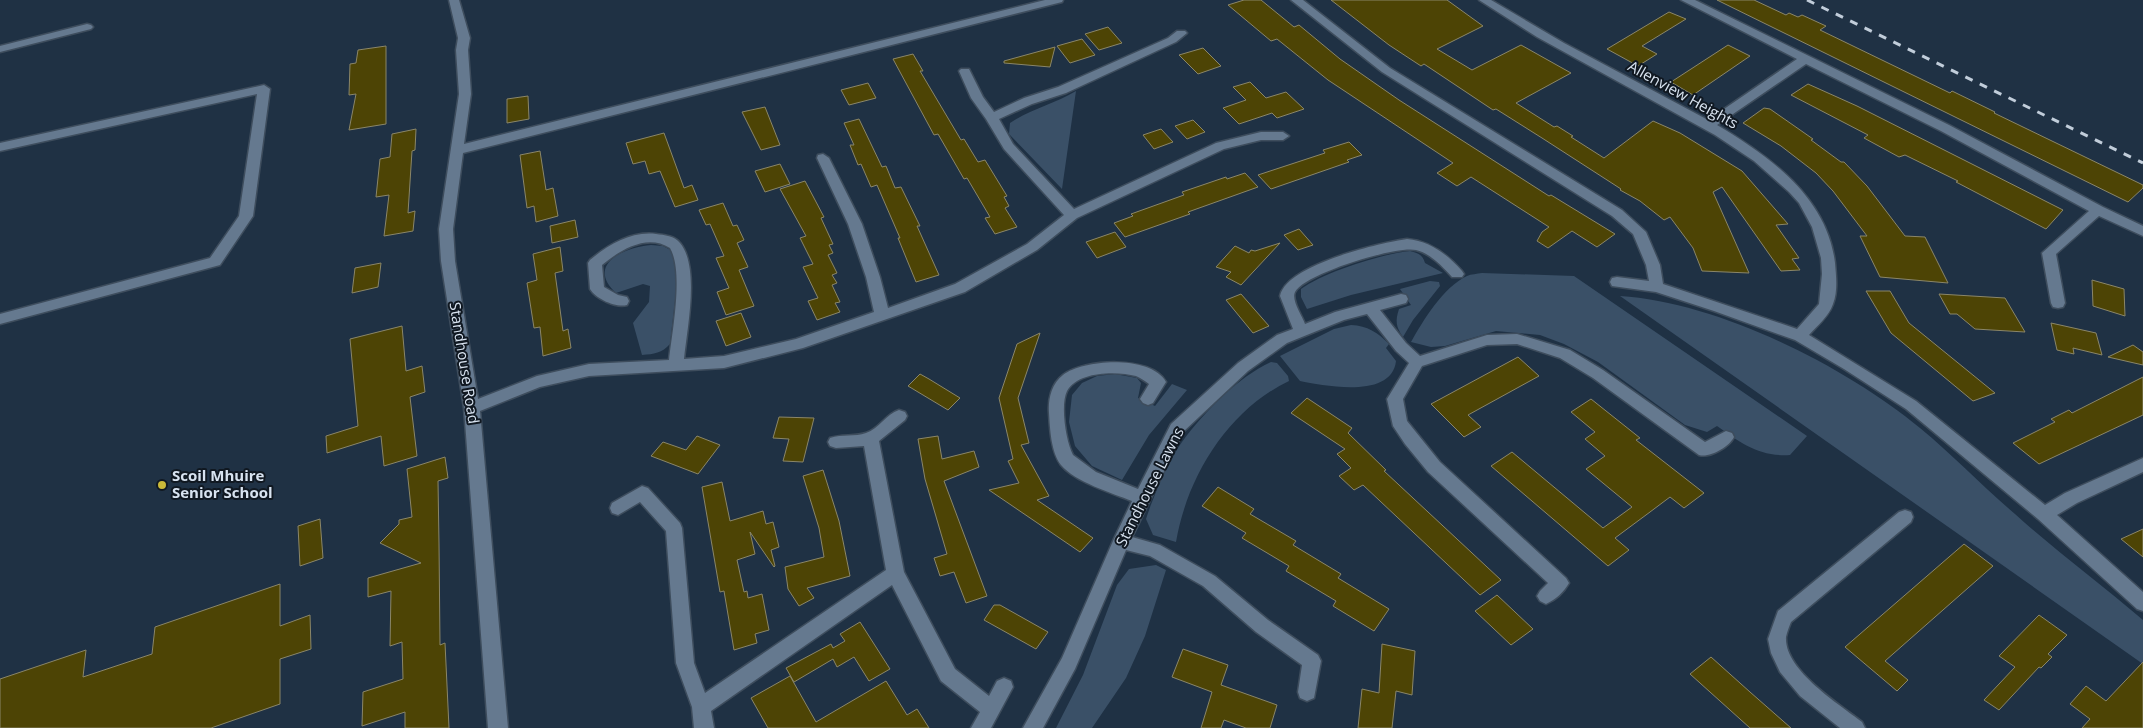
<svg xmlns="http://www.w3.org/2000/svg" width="2143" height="728" viewBox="0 0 2143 728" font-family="'Open Sans',sans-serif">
<rect width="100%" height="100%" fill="#1f3144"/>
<!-- green -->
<g fill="#3a5067">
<path d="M1076,91L1062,189L1009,134L1010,123C1030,109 1055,104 1076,91Z"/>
<path d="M651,245L663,246L676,253L679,265L670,344C662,353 654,354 642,355L633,323L649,302L650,286L643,284L616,293C585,264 625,247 651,245Z"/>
<path d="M1410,251C1418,253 1423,255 1425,263L1443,273L1351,295L1307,309L1301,297V289C1324,272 1382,254 1410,251Z"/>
<path d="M1482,273L1574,276L1807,436L1790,455C1759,457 1741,443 1717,426L1707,432L1685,425L1598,362L1564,344L1540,335L1496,331L1445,346L1431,347L1411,342C1423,321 1443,287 1467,276C1471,274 1477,274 1482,273Z"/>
<path d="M1430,281L1439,282L1440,286L1413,320L1403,337C1396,327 1395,321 1399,309L1411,305L1400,289Z"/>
<path d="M1620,296C1718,302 1845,366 1920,428C1953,455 1982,486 2015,514C2056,551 2101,584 2143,620V664Z"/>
<path d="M1351,325C1368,326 1377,332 1389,344L1386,348L1396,361C1392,399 1325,386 1300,381L1280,356L1334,329Z"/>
<path d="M1271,362L1277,363L1288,376L1289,381C1228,410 1187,477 1176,542L1153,535L1146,519C1153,497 1169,460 1182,442C1204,412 1238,377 1271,362Z"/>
<path d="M1115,374L1137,378L1141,383L1138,398L1155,406L1172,384L1187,390L1149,435L1122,480L1092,466L1075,446L1069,422L1072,395L1082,383L1097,376Z"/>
<path d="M1156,565L1166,570L1145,636L1126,678L1092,728H1056L1083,675L1117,585L1129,569Z"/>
</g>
<!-- building -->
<g fill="#4d4405" stroke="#8a8669">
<path d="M1244,0H1261L1294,27L1299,25L1340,59L1399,100L1549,196L1551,195L1615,234L1597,247L1572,231L1548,248L1537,241L1542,232L1549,227L1471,177L1457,186L1437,173L1453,163L1328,80L1277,39L1271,41L1228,5Z"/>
<path d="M1331,0H1447L1483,26L1437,49L1472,70L1521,45L1571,73L1516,103L1554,127L1557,126L1573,136L1571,137L1604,158L1653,121L1680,133L1742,171L1788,224L1776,225L1799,258L1792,259L1800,270L1781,271L1722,187L1713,192L1749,273L1702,271L1693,248L1670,217L1664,220L1640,201L1620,190L1621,189L1542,138L1496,109L1493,110L1424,64L1421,66L1389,45Z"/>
<path d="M1717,0H1754L1786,15L1789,13L1798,17L1802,15L1826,26L1820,30L1950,93L1952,91L1995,112L1994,113L2143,185V188L2128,202Z"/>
<path d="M1669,12L1686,19L1642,46L1657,54L1638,66L1607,49Z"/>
<path d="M1108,27L1122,43L1099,50L1085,34Z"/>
<path d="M1082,39L1095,55L1070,63L1057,46Z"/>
<path d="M1728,45L1750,56L1693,95L1671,82Z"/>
<path d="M386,46V124L349,130L356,94L349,95L350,64L356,63L358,50Z"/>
<path d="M1055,47L1050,67L1004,63V61Z"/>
<path d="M1203,48L1221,66L1198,74L1179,55Z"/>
<path d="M913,54L923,71H920L961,140L964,139L978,162L985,160L1007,196L1004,197L1009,206L1005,208L1017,227L995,234L985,218L990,217L967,178L964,179L938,134L934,135L893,59Z"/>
<path d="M1250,82L1266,98L1286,92L1304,109L1277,118L1272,113L1239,124L1223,108L1246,100L1233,87Z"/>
<path d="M868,83L876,98L849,105L841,90Z"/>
<path d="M1808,84L1857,106L2063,210L2046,229L1956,182L1958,181L1905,155L1899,157L1864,138L1868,135L1791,95Z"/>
<path d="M528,96L529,119L507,123V99Z"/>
<path d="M765,107L780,145L761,150L742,112Z"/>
<path d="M1764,108L1770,109L1813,139L1811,140L1841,162H1844L1867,186L1905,236L1925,237L1948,283L1880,277L1860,236H1867L1833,191L1816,173L1781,146L1743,123Z"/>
<path d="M859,119L882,167L886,166L895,188L901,187L920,226H917L939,275L916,282L898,238H900L877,185L871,187L861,164L858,165L850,145H854L844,123Z"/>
<path d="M1193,120L1205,132L1187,139L1175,126Z"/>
<path d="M416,129L415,150L412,151L408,213L415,211L413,231L384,236L389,195L376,197L380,159L390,157L392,134Z"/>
<path d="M1161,129L1173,142L1154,149L1143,135Z"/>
<path d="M664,133L684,188L692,185L698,200L675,207L660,171L649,174L645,161L633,164L626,143Z"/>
<path d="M1349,142L1362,155L1347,160L1349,162L1271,189L1258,175L1325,153L1323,150Z"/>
<path d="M540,151L546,190L553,188L558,216L536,222L534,206L527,208L520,155Z"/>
<path d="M780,164L790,184L765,192L755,171Z"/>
<path d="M1245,173L1258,187L1188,212L1190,214L1125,237L1114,223L1133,216L1131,214L1184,195L1182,192L1226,177L1227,179Z"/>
<path d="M805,181L824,217L821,218L833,244L829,245L833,253L828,255L837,273L832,275L837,283L832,285L840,302L835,303L840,312L817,320L808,301L818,298L803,267L813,264L800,238L806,236L780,189Z"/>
<path d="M723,203L733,226L737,225L744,240L737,243L748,267L739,270L754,306L726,315L717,292L729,288L716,258L724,256L710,224L706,225L699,210Z"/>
<path d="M575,220L578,237L552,243L550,226Z"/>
<path d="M1299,229L1313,245L1298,250L1284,235Z"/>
<path d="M1115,232L1126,247L1097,258L1086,242Z"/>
<path d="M1280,243L1241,285L1226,277L1231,272L1216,267L1235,246L1249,253L1251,250L1255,251Z"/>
<path d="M560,247L563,271L555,273L563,331L568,329L571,348L543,356L540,327L534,328L527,283L537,280L533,254Z"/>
<path d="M381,263L378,287L352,293L355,268Z"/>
<path d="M2092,280L2124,289L2125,316L2093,306Z"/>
<path d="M1866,291H1890L1909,323L1995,393L1973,401L1891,333Z"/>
<path d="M1241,294L1269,326L1253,333L1226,300Z"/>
<path d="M1939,294L2005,298L2025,332L1975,329L1957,314H1950Z"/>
<path d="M741,313L751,337L726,346L716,321Z"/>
<path d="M2051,323L2096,333L2102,355L2073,348L2074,354L2057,350Z"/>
<path d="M402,326L406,371L422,366L425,392L410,397L417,456L384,466L381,436L327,453L326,436L358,426L350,339Z"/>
<path d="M1040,333L1018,398L1029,443L1021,445L1049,496L1037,500L1093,538L1080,552L989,490L1019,483L1008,461L1013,459L999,398L1017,344Z"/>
<path d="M2133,345L2143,352V365L2108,357Z"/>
<path d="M1518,357L1539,376L1468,415L1481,427L1464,437L1431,404Z"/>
<path d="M920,374L929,379L960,398L948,410L908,386Z"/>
<path d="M2143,377V415L2039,464L2013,443L2055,422L2051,419L2069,410L2072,413Z"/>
<path d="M1307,398L1352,428L1348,433L1386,470L1384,471L1501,580L1480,595L1363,485L1354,490L1339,476L1351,468L1337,454L1345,449L1291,413Z"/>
<path d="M1591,399L1640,438L1636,440L1704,493L1684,508L1670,497L1650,512L1615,538L1629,550L1608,566L1491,466L1512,452L1603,528L1632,507L1586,469L1605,456L1585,439L1595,432L1571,412Z"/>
<path d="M779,417L814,418L803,462L783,461L789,439L773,438Z"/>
<path d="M697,436L720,445L698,474L651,456L663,442L686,450Z"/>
<path d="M938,436L942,459L974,451L979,467L944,481L987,596L966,603L954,572L940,576L934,558L947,554L925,479L918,439Z"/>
<path d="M445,457L448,478L438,481L439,544L440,645L445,643L449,728H405V712L362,726L363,692L403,679L402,642L390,646L391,591L368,597V578L421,563L380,543L399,524V520L412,517L407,469Z"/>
<path d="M823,470L839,521L850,576L807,588L814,598L799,606L788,589L785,567L824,557L819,528L803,476Z"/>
<path d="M722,482L730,521L763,511L766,524L773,522L779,547L771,550L775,566L774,567L750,532L755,554L737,560L744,592L747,591L748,598L762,594L769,630L755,634L757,643L734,650L724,591L720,592L702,487Z"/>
<path d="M1218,487L1254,509L1250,514L1296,541L1293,545L1341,574L1338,578L1389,609L1374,631L1333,606L1336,601L1286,571L1289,566L1242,538L1246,533L1202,506Z"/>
<path d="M320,519L323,558L300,566L298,526Z"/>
<path d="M2143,529V557L2121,539Z"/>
<path d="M1964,544L1993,566L1885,661L1908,680L1897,691L1845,647Z"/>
<path d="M280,584V626L310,615L311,649L280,659V704L211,728H0V679L86,650L83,677L152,654L155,627Z"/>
<path d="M1497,595L1533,629L1511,645L1475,611Z"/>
<path d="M994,605H1000L1048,632L1036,649L984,620Z"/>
<path d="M2039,615L2067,635L2048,654L2052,657L2041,668L2039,667L1999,710L1984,700L2015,667L1999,656Z"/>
<path d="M860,622L890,669L869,681L854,657L837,667L833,659L794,682L786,668L831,644L833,648L845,641L840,634Z"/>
<path d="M1382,644L1415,651L1412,695L1396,691L1392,728H1358L1362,689L1379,693Z"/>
<path d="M1183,649L1228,665L1221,685L1277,705L1270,728H1246L1224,720L1221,728H1201L1212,692L1172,677Z"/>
<path d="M1711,657L1750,692L1791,728H1750L1690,674Z"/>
<path d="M2143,662V728H2082L2090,719L2070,704L2086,686L2106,701Z"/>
<path d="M790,676L816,722L886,681L907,715L917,709L929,728H768L751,698Z"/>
</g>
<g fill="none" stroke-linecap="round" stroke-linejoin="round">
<!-- street casing -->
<g stroke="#3e4d5d" stroke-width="3">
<g id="street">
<path d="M449,0H459L470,38L468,50L471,94L464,144L1045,0H1063L1062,2L463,153L453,229L455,261L478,399L537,376L589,364L669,360C672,332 684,272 670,248C647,233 620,250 602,265L604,287L618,295L627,297L629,301L627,305C616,308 596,299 590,289L588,263L590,260C608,245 631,231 656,234C664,235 675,236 680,243C700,267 687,329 684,359L724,356L796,339L874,312L866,277L848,224L817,158L818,155L823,154L829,158L862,224L880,277L888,308L955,284L1027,244L1064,215L1004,149L986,119L971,98L959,71L961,69H969L983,97L994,112L1024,98L1058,87L1168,38L1177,31H1185L1187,33L1176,42L1066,93L1032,104L999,119L1013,144L1074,209L1216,143L1261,132H1283L1289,136L1283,140H1261L1224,149L1077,218L1037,250L965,292L803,348L724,368L589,376L540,387L480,411L508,728H488L464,408L441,261L439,229L459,94L456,50L458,38Z"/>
<path d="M1291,0H1303L1390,68L1622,210L1646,232L1660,265L1663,284L1797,329L1819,304L1822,274L1821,258L1812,227L1799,203L1789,192L1754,161L1715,135L1537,37L1479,0H1491L1564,43L1708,120L1797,59L1681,0H1695L1949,125L2103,207L2143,226V236L2099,216L2056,254L2065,303L2063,307L2058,308L2053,307L2051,303L2042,253L2089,211L1941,131L1806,64L1717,125C1769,156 1827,197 1835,263C1836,276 1838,291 1833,304C1829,316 1817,326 1809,335L1916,401L2045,505L2065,493L2143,458V472L2077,503L2057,515L2143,592V611L2137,609L2038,519L1906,409L1844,369L1795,340L1714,311L1656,292L1612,286L1610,282L1612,278L1617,277L1649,281L1646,265L1633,234L1612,216L1382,72Z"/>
<path d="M87,24L91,25L93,27L91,29L0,52V46Z"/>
<path d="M264,85L270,89L253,216L220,265L0,324V314L210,258L239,216L257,94L0,151V143Z"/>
<path d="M1407,239C1430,241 1447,254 1462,271L1464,274L1462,277H1452C1443,267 1430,253 1416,250C1397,245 1304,274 1295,292C1291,300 1302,316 1305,324L1335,312L1401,294L1406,295L1408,299L1406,303L1380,310L1406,343L1420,356L1487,335L1517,334L1570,350L1603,370L1705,442L1726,431L1732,433L1734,437C1729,447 1710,458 1699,455L1593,378L1560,358L1517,344L1487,345L1422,366L1403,399L1407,421L1440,462L1566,578L1569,583C1564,592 1555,600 1546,604L1540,601L1537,596L1540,591L1548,583L1428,472L1405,444L1393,426L1387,399L1409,363L1396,351L1367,314L1344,320L1287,343L1248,371L1183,432L1132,537L1160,545L1215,576L1268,620L1318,655L1321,661L1314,698L1307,701L1300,698L1298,692L1302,665L1256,632L1203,586L1150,556L1126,550L1075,669L1043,728H1023L1062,658L1113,541L1132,501C1112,493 1075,482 1061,465C1051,452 1050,429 1049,413C1048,400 1051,384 1063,375C1084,359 1151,355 1166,382L1153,403L1148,405L1143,403L1140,399L1149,384C1145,381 1141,378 1136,376C1117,371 1078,371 1067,391C1060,405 1066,442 1073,455L1096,472L1138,489L1171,424L1238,363L1277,335L1293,329L1280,296C1286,265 1379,243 1407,239Z"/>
<path d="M899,410L905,412L907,416L905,420L879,441L904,572L955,669L989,696L997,681L1004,678L1011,681L1013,687L991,728H971L980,712L941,681L892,585L711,711L714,728H694L692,707L676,663L666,531L640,502L618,515L612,513L610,508L612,503L642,486L648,488L680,523L682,528L694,663L705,693L886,570L864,446L836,448L830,446L828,442L830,438C842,434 855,437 866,433C879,429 886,414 899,410Z"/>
<path d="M1905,510L1911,512L1913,517L1911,522L1791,622C1789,627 1787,632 1786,637C1784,670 1839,704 1862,722L1865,728H1840L1800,696L1780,672L1771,653L1768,639L1778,611L1899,512Z"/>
</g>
</g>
<!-- street -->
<use href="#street" fill="#65798f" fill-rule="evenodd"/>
<!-- rail -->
<path stroke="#c1cdda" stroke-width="3" stroke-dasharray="8 8" stroke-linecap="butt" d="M1807,0L2143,163"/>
</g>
<!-- markers -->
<circle fill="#cbba39" stroke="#101821" stroke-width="2" cx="162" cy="485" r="5"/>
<g text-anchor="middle" stroke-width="4" stroke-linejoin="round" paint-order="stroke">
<!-- street labels -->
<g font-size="15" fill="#d8e3f0" stroke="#101821">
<text transform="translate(1683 95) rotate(29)" y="5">Allenview Heights</text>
<text transform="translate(464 363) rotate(81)" y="5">Standhouse Road</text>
<text transform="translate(1150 487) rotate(-63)" y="5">Standhouse Lawns</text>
</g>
<!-- poi labels -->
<g font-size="15" font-weight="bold" fill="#d8e3f0" stroke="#101821" text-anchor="start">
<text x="172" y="481">Scoil Mhuire<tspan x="172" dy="17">Senior School</tspan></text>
</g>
</g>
</svg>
